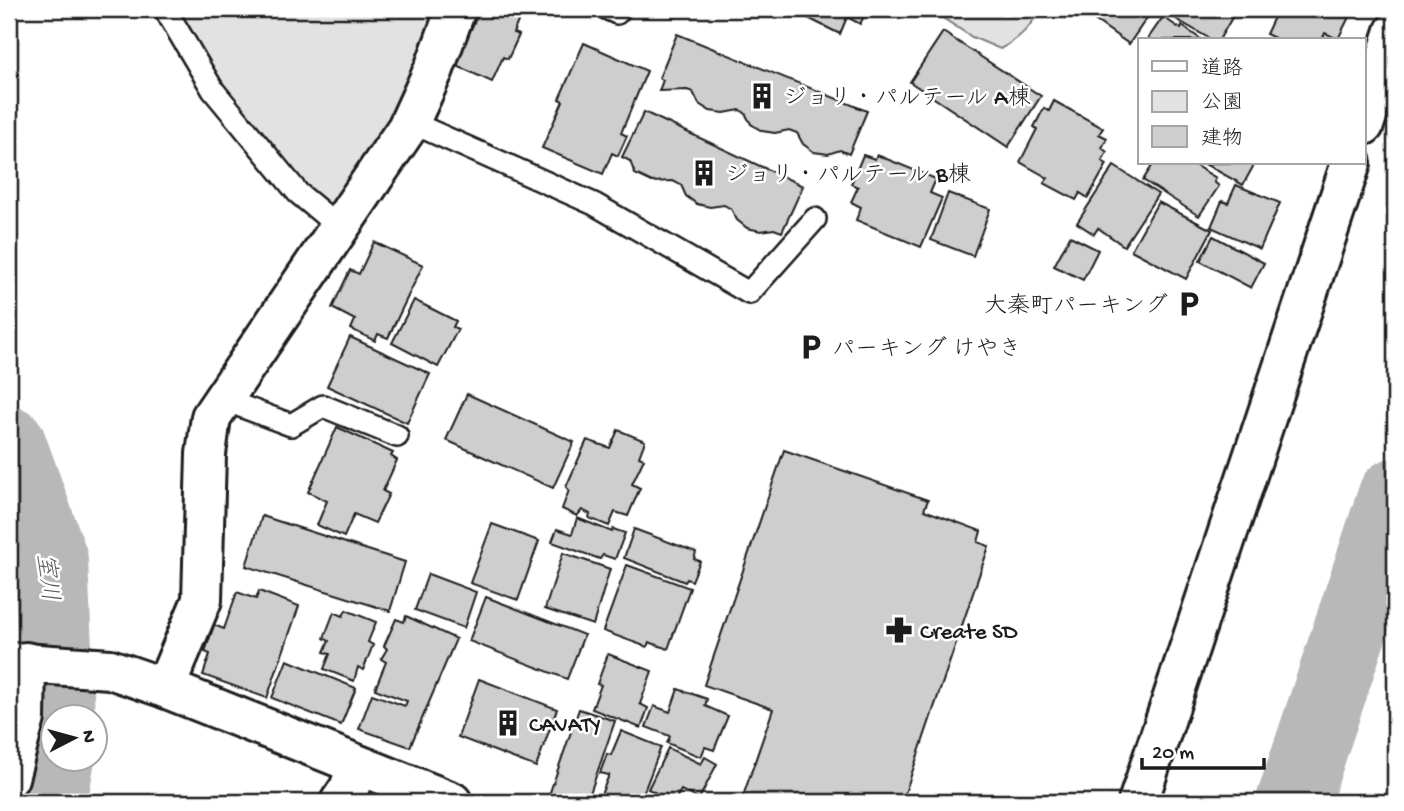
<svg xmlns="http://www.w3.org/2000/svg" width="1404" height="811" viewBox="0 0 1404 811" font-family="'Gochi Hand','Klee One',sans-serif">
<rect width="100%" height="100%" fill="#fff"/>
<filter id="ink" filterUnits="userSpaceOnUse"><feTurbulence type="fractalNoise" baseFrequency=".0143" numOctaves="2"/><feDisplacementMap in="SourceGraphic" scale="14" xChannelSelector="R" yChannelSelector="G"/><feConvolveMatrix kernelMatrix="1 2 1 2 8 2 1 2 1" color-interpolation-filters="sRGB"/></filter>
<g filter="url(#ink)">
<!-- green -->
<g fill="#e2e2e2" stroke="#7f7f7f" stroke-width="2">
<path d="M178,9H443L401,111L333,210C270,154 218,83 178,9Z"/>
<path d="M922,9H1040C1030,28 1019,39 1000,49L972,37L935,13Z"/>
</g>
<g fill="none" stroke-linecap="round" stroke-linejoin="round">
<!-- river -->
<g stroke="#b8b8b8" stroke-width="74">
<path d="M9,443L51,560L58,716"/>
<path d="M50,802L58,758"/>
<path d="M1293,802L1395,495"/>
</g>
</g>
<!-- building -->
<g fill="#cecece" stroke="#1c1c1c" stroke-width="2">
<path d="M480,9L523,10L513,33L519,35L508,59L503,57L492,82L455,65Z"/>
<path d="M790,9H868L860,24L847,17L840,34Z"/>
<path d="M1079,9H1153L1129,44Z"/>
<path d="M1167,9H1237L1219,40H1212L1164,12Z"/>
<path d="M1266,9H1344L1342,14L1349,17L1338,39L1325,33L1322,40H1279L1266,34L1275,15L1265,11Z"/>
<path d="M1163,17L1181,29L1182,26L1202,40H1147Z"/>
<path d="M943,32L1041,96L1008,147L910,82Z"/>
<path d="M677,34L867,111L849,154L840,150L828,154L814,152L803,144L797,133L789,130L775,133L762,131L751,124L745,113L740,110L724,113L710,111L699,104L693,92L687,90L659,91L663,80L659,78Z"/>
<path d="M584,43L647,71L621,133L627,136L618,156L612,153L603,174L542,148L563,101L559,99Z"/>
<path d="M1054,101L1103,128L1099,134L1107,138L1102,148L1107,152L1102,161L1107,164L1088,198L1080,193L1076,200L1044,183L1048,178L1020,162L1037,129L1034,127L1044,108L1049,111Z"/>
<path d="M644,112L803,186L782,232L774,229L761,231L747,228L737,220L731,209L724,205L710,207L697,204L686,196L681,185L673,181L652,182L635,174L630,161L622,157Z"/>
<path d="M863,155L875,159L877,155L936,179L930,193L942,198L921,247L856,220L861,207L851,202L858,187L851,184Z"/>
<path d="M1154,163H1166L1172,167L1175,163H1191L1216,178L1214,182L1219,186L1199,216L1143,180Z"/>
<path d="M1203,163H1255L1243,185Z"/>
<path d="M1114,166L1158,194L1124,246L1098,228L1094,234L1077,223Z"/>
<path d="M1236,185L1280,203L1260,249L1211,227L1222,201L1228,203Z"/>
<path d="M948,193L990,209L973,256L931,240Z"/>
<path d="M1158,202L1212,230L1186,279L1131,250Z"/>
<path d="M1070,236L1098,250L1083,280L1054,266Z"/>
<path d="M1213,236L1264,263L1251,288L1200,261Z"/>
<path d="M374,242L423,265L388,338L378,334L375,341L351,329L355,320L332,308L350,270L359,274Z"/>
<path d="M414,300L456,321L453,327L458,329L438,367L392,343Z"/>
<path d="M350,337L430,374L407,423L327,386Z"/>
<path d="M467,394L574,442L553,488L446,440Z"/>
<path d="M337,427L393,453L391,456L397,460L383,491L389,494L375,523L354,514L344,537L317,525L327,501L308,492Z"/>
<path d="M618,430L645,441L639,457L644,459L632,484L640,488L628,516L615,512L609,526L589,518L590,514L582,510L577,516L562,509L569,490L566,487L587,440L610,448Z"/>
<path d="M784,450L928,500L924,510L981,531L978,542L989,546L902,802H741L773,709L704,685Z"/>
<path d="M262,516L405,562L390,611L246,566Z"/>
<path d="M577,518L612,532L613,529L625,533L615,559L603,555L600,559L552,542L557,529L572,534Z"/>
<path d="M492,524L539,541L518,600L470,583Z"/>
<path d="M634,529L696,552L694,559L700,561L692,581L687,579L685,582L624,558Z"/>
<path d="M563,553L610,569L593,625L545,609Z"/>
<path d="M627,565L690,588L668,649L649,642L647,647L603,631Z"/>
<path d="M428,574L476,592L464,628L415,610Z"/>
<path d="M259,591L299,606L267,698L203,675L210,654L205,652L214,625L224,629L237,592L256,599Z"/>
<path d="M486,597L584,635L567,679L469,641Z"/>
<path d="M346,610L376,622L368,642L373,645L363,670L358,667L354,681L324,669L330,654L324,652L329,641L324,638L334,612L343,616Z"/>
<path d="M406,616L456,639L410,747L359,729L372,694L405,706L407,701L375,689L386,662L381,659L387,649L384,646L396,619L404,622Z"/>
<path d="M608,654L652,671L640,704L648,708L641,728L592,709L601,685L597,684Z"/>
<path d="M287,660L356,688L341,725L272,698Z"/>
<path d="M479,679L557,709L536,767L458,737Z"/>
<path d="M678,689L707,699L705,706L728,716L714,750L705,747L701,757L667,743L670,736L646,727L654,706L670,712Z"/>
<path d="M579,709L615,721L587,802H553L555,798L549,795Z"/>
<path d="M621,731L661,747L640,802H598L609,775L600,773L607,754L611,755Z"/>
<path d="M668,748L701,764L705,757L717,764L699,799L681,790L674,802L648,789Z"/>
</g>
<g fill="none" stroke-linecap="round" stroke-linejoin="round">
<!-- lane casing -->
<g stroke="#1c1c1c" stroke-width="26">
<g id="lane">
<path d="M165,9L213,90L298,193L339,227"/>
<path d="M608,9L617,13L620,9"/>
<path d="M407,128L426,129L594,204L749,293L815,219"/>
<path d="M222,399L291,425L323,406L397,436"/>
</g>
</g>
<!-- street casing -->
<g stroke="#1c1c1c" stroke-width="44">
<g id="street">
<path d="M165,688L202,600L206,454L211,417L407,128L434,69L456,9"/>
<path d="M9,778L25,718L26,662"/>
<path d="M340,802L349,789L357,766"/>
</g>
</g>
<!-- secondary casing -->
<g stroke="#1c1c1c" stroke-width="44">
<g id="secondary">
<path d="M1364,125L1395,31"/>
<path d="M9,662L110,669L165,688L452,802"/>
<path d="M1138,802L1351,163"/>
</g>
</g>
<!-- lane -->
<use href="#lane" stroke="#fff" stroke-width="21"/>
<!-- street -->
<use href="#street" stroke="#fff" stroke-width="38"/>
<!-- secondary -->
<use href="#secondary" stroke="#fff" stroke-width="38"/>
</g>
</g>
<!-- icons -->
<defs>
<g id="building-bare" transform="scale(2.1)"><path d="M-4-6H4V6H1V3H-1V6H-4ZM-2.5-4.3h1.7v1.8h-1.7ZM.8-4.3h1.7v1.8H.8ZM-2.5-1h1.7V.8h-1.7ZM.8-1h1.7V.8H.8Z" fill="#1c1c1c" stroke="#fff" stroke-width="2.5" paint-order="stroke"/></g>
<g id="parking-bare" transform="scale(2.1)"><path d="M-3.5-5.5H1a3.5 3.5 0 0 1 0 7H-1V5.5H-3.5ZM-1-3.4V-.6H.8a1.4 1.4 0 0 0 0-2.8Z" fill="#1c1c1c" stroke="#fff" stroke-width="2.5" paint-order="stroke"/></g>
<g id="pharmacy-bare" transform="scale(2.1)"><path d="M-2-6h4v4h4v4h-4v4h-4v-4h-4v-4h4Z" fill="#1c1c1c" stroke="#fff" stroke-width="2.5" paint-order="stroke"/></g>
</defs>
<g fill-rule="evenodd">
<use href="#building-bare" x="762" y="96"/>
<use href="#building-bare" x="704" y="173"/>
<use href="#parking-bare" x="1189" y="304"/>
<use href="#parking-bare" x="811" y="347"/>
<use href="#pharmacy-bare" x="899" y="630"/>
<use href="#building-bare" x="508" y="723"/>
</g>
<g text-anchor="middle" stroke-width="5" stroke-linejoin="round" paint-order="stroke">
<!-- poi labels -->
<g font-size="23" fill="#1c1c1c" stroke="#fff" text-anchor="start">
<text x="783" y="104">ジョリ・パルテール A棟</text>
<text x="725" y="181">ジョリ・パルテール B棟</text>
<text x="1168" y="312" text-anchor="end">大秦町パーキング</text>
<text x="832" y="355">パーキング けやき</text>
<text x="920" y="638">Create SD</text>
<text x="529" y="731">CAVATY</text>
</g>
<!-- water labels -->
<g font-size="24" font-style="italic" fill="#5a5a5a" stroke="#fff">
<text transform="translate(49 577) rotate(83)" y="8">室川</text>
</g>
</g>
<!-- margin -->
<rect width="1404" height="811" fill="none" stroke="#fff" stroke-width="35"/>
<rect x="18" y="18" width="1369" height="776" fill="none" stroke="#1c1c1c" stroke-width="2.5" filter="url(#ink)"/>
<!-- legend -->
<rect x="1138" y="38" width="228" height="126" fill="#ffffff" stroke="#a4a4a4" stroke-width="2"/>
<rect x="1152" y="61" width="35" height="10" fill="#ffffff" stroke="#a4a4a4" stroke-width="2"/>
<text x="1201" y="74" font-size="21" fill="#1c1c1c">道路</text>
<rect x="1152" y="91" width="35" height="21" fill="#e2e2e2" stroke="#a4a4a4" stroke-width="2"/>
<text x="1201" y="108" font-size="21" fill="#1c1c1c">公園</text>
<rect x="1152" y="126" width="35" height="21" fill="#cecece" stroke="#a4a4a4" stroke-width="2"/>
<text x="1201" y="144" font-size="21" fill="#1c1c1c">建物</text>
<!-- north arrow -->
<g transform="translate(74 738) rotate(84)"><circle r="33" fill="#ffffff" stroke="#a4a4a4" stroke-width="2"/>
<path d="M0-5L12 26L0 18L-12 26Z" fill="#1c1c1c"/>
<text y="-10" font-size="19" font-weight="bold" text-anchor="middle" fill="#1c1c1c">N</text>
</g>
<!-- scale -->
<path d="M1142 758v10h122v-10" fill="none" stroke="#1c1c1c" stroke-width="3.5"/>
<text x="1152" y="758" font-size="21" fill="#1c1c1c" stroke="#ffffff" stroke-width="5" paint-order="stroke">20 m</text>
</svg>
